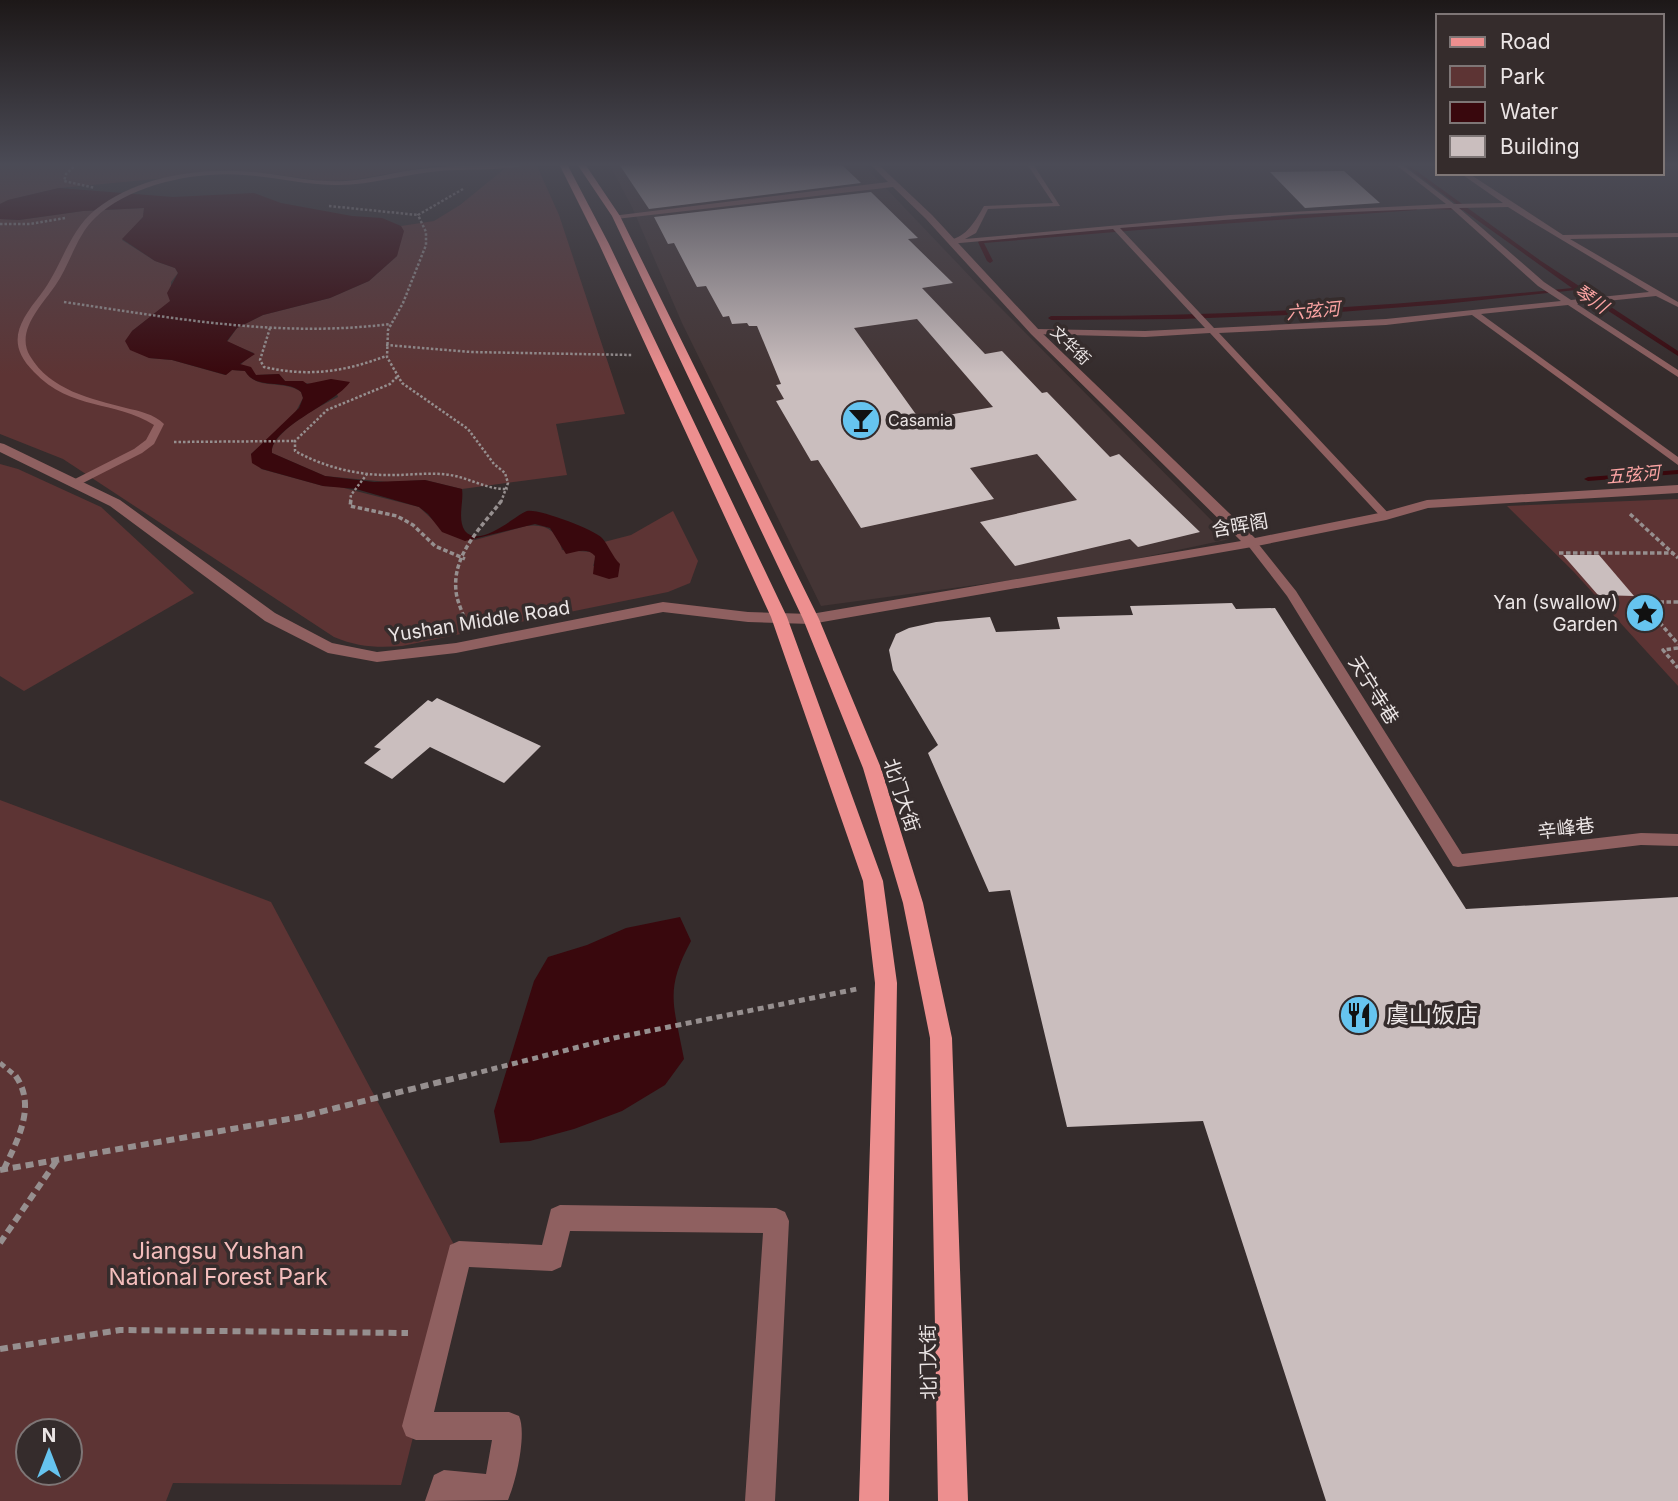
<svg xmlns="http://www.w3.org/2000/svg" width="1678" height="1501" viewBox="0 0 1678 1501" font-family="Inter,'Noto Sans SC',sans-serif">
<rect width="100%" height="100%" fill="#352c2c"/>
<!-- built -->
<path fill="#443535" d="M609,164H863L979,286L1230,539L1078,571L821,606L682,323L632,207Z"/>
<!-- green -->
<g fill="#5d3434" fill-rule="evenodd">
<path d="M0,164H475L438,165L352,180L322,181L273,174L231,172L59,188L8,200L0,204Z"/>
<path d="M508,166H537L559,215L625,414L556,424L567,475L462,489L425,480L388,482L325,476L272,453C270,433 321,405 338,397L332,379L313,384L285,381L279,374L256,375L240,365L254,353L227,342L237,328L263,315L330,298L369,281L397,256L401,226L434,221L460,205Z"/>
<path d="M144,208L143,217L122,240L155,261L175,268L178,273L171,282V301L132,331L149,358L172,360L225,375L232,370L245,371C256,391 285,379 301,392L303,398L294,415L251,454L261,469L323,486L340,487L419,507L435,522L475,540L526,526C546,523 558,531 562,550L592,552L596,556L593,566L613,557L604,542L631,535L673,511L698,561L690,583L668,592L402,646C377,648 358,647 334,637L63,459L0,434V219L19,220L83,211Z"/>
<path d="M0,464L18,469L101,507L194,593L24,691L0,676Z"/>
<path d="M1678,499V686L1573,571L1507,506Z"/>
<path d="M0,800L271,902L459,1254L401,1485L173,1483L166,1501H0ZM28,1431H70V1473H28Z"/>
</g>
<!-- water -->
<g fill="#39080d">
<path d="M59,188L173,197L254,193L281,203L352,216L382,218L401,226L404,231L397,256L369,281L330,298L263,315L237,328L227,341L255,354L240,364L251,367L256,375L279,374L285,381H303L307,384L331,379L350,382C335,404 270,427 272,453L325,476L374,482L425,480L462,489C464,501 457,519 465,531C480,549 514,516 527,511C537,508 594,529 602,538C609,546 612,556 620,564L618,577L609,579L593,574L595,556C587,547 576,552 566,554L550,528L535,524L465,541L442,532L428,514L419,507L356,489L323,486L262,469L252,463L251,454L299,408L303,398L301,392C285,378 256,391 245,371L232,370L226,375L172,360L149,358L130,350L125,341L132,331L170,301L167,293L178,273L175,268L155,261L122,239L143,217L144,208L83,211L19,220L0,219V204L8,200Z"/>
<path d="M680,917L691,941C664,991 674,1005 684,1059L665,1085L622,1111L574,1129L530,1141L500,1143L494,1111L534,981L548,957L587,945L626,928Z"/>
</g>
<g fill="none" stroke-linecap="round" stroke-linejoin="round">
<!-- stream -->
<g fill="#39080d" fill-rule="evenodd">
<path d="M1403,164H1407L1541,261L1678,351V356L1576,290L1444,304L1313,314L1182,319L1051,320L1048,318L1051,316C1226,317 1399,306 1572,288L1463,210L1429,209L1431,206H1459Z"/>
<path d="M1415,207L1417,210L1151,229L984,243L993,261L990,263L987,261L978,242L981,240L1151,225Z"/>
<path d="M1678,470V474L1588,481L1584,479L1588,477Z"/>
</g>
</g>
<!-- building -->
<g fill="#cabebe" fill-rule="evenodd">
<path d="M619,164H841L861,183L649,209Z"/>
<path d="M1344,171L1380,203L1305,208L1270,172Z"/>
<path d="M871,192L918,238L908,239L953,283L922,288L985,354L1002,351L1042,393L1047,392L1110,457L1119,454L1200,532L1138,547L1130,539L1015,566L980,522L1077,500L1037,454L970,468L994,499L861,528L818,460L811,461L776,401L784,399L776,385L781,384L757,326H749L747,323L732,324L729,316L723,317L706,286L697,287L674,243L668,244L654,217ZM917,319L993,407L920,420L854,328Z"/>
<path d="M1563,555H1599L1634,596L1598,595Z"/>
<path d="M1232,603L1236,609L1275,608L1466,909L1678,897V1501H1326L1203,1121L1067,1127L1010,890L989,892L928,753L938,745L893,670L889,650L896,634L909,628L936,622L990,617L996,632L1060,629L1057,617L1133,615L1130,606Z"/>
<path d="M437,698L541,746L504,783L430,747L392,779L364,763L381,749L374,747L428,700L432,702Z"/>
</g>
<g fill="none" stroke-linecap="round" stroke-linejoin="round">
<!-- path-far3 -->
<g stroke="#968f8f" stroke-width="2.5" stroke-dasharray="2.5 2" stroke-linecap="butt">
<path d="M77,164L66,174L64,181L95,188"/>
<path d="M463,189L418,215L426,232V245L403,303L388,330L387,357L402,383L468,429L494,464L505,473L508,483L501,502"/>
<path d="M329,206L418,215"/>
<path d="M0,224H30L65,218"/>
<path d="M64,302C173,318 279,338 390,324"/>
<path d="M270,328L260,360L264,367C308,377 344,372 386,356"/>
<path d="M386,345L471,352L633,355"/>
<path d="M397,377L390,384L327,410L295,441V451C326,468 360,476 395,475C413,475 432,472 450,475C470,478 487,490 508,489"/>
<path d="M174,442L294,441"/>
<path d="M350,502L351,495L367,474"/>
</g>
<!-- path-far2 -->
<g stroke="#968f8f" stroke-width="3.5" stroke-dasharray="4.5 2.5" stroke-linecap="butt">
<path d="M351,500L350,506L397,516L413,525L435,546L465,559"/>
<path d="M1630,514L1678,558"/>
<path d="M1559,553H1673"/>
<path d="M1678,602H1642L1678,644"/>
<path d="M466,623C463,613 457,602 456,591C452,554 482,527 502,500"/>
<path d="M1678,648L1663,650L1678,668"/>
</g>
<!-- path-far1 -->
<g stroke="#968f8f" stroke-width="5" stroke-dasharray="6 4.5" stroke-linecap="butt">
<path d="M0,1063L17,1077"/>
<path d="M461,1077L614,1038L857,989"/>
</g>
<!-- path -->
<g stroke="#968f8f" stroke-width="6" stroke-dasharray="8 5" stroke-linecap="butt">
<path d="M4,1169C18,1139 37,1105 15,1075"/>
<path d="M0,1170L300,1117L468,1075"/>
<path d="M0,1243L57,1160"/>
<path d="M0,1349L120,1330L408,1333"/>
</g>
<!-- service -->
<g fill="#8f6060" fill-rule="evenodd">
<path d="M499,164H528C513,171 459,169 439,171C404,174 369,186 334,185C304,185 274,177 244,175C197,171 130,184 95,218C76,236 70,265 55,286C42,305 15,331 30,356C50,390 91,399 126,408C139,411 154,414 164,424L154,444L142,453L79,485H71V481L134,449L146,440L154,425C115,400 71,411 34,372C5,343 19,322 41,294C61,268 69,231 95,210C140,174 207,166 262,173C290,176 318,183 346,181C371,179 395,172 420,169C446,166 472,165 499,164Z"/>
<path d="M1027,164H1033L1060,206L988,209L976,233L965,239L1230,215L1446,204L1395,164H1401L1454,204L1503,203L1460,173H1468L1563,235L1678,233V237L1570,239L1678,302V307L1656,296L1577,304L1678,370V377L1568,305L1481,314L1678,457V465L1472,315L1386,325L1219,333L1391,516L1386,519L1382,518L1210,333L1145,337L1032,334V330L1035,329L1145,331L1205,328L1113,229L949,244V240C967,237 975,221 984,206L1053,203ZM1508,207L1527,219L1649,292L1571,300L1544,282L1459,208ZM1451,208L1538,286L1561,301L1386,319L1214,328L1120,228L1300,214Z"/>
<path d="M1252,540L1256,541L1296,591L1462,854L1641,833L1678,834V846L1641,845L1458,867L1453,866L1287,596L1246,543Z"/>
</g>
<!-- pedestrian -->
<path fill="#8f6060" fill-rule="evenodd" d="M560,1205L776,1208L785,1212L789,1221L775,1501H745L763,1233L570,1231L561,1267L552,1271L469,1267L434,1412H509L519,1416C527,1434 516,1482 508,1500L425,1501L434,1475L444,1470L486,1474L492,1440H416L406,1436L402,1426L450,1245L459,1241L542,1245L551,1209Z"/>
<!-- minor -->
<path fill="#8f6060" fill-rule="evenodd" d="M870,164H878L932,215L1039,330L1255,538L1384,512L1427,500L1678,485V493L1428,508L1386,520L1252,547L811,624L748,622L663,612L456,653L377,662L328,653L265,621L110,506L0,452V443L4,444L120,500L275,613L332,643L377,652L456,643L663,602L748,612L811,614L1241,541L1031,334L926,219L893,187L616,219L612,216L888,182Z"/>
<!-- primary -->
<g fill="#ed8f8f" fill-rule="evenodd">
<path d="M559,164H567L609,244L787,617L883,881L897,983L889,1501H859L875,983L863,881L771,617L599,244Z"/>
<path d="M577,164H585L620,216L819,619L881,768L923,903L952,1038L968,1501H938L930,1038L903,903L863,768L803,619L612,216Z"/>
</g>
</g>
<!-- sky -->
<linearGradient id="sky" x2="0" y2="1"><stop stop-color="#1d1818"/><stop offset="0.44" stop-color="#4b4b56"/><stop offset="1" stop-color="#4b4b56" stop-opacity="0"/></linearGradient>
<rect width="1678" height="374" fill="url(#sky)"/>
<!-- icons -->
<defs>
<g id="bar-disc" transform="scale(2.0125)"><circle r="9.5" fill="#66c4ef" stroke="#352c2c"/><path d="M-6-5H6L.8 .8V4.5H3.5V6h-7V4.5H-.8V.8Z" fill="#111"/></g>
<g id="sight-disc" transform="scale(2.0125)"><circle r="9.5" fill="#66c4ef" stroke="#352c2c"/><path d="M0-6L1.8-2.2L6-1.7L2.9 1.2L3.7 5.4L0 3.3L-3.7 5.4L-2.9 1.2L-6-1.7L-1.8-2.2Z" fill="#111"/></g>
<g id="restaurant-disc" transform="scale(2.0125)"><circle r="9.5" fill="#66c4ef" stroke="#352c2c"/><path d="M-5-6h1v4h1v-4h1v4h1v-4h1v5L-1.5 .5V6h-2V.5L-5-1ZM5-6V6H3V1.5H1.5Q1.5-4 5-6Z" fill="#111"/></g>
</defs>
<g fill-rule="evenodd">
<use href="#bar-disc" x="861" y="420"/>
<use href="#sight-disc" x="1645" y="613"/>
<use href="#restaurant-disc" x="1359" y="1015"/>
</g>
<g text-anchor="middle" stroke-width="7" stroke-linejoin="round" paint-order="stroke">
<!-- far-street labels -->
<g font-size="16" fill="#ebe5e5" stroke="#352c2c">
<text transform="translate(1071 345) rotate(44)" y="6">文华街</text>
</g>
<!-- far-poi labels -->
<g font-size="16" fill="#ebe5e5" stroke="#352c2c" text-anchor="start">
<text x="888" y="426">Casamia</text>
</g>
<!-- far-water labels -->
<g font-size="18" font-style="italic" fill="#fca4a3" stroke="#352c2c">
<text transform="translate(1591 299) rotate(34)" y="6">琴川</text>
<text transform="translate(1313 311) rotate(-5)" y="6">六弦河</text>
<text transform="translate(1633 475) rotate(-5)" y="6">五弦河</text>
</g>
<!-- street labels -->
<g font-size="19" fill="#ebe5e5" stroke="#352c2c">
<text transform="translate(1240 525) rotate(-10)" y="7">含晖阁</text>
<text transform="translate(479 621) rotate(-9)" y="7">Yushan Middle Road</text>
<text transform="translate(1374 690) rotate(58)" y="7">天宁寺巷</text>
<text transform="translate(902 795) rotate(72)" y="7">北门大街</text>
<text transform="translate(1566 828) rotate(-7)" y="7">辛峰巷</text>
<text transform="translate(928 1362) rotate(-91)" y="7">北门大街</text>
</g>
<!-- poi labels -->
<g font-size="19" fill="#ebe5e5" stroke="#352c2c" text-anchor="end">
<text x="1618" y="609">Yan (swallow)<tspan x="1618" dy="22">Garden</tspan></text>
</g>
<!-- near-poi labels -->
<g font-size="23" fill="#ebe5e5" stroke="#352c2c" text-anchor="start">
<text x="1386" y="1023">虞山饭店</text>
</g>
<!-- near-park labels -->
<g font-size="23" fill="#f4bdbc" stroke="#352c2c">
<text x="218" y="1259">Jiangsu Yushan<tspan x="218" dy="26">National Forest Park</tspan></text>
</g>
</g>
<!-- legend -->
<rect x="1436" y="14" width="228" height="161" fill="#352c2c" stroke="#7e7676" stroke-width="2"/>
<rect x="1450" y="37" width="35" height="10" fill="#ed8f8f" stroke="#7e7676" stroke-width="2"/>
<text x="1500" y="49" font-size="21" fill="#ebe5e5">Road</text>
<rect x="1450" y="66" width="35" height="21" fill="#5d3434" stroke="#7e7676" stroke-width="2"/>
<text x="1500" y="84" font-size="21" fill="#ebe5e5">Park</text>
<rect x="1450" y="102" width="35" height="21" fill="#39080d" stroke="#7e7676" stroke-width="2"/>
<text x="1500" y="119" font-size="21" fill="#ebe5e5">Water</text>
<rect x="1450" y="136" width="35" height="21" fill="#cabebe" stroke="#7e7676" stroke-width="2"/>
<text x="1500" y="154" font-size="21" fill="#ebe5e5">Building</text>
<!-- north arrow -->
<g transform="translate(49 1452)"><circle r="33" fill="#352c2c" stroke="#7e7676" stroke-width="2"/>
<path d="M0-5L12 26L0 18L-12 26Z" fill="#66c4ef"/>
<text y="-10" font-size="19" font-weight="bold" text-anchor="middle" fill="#ebe5e5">N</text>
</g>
</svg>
